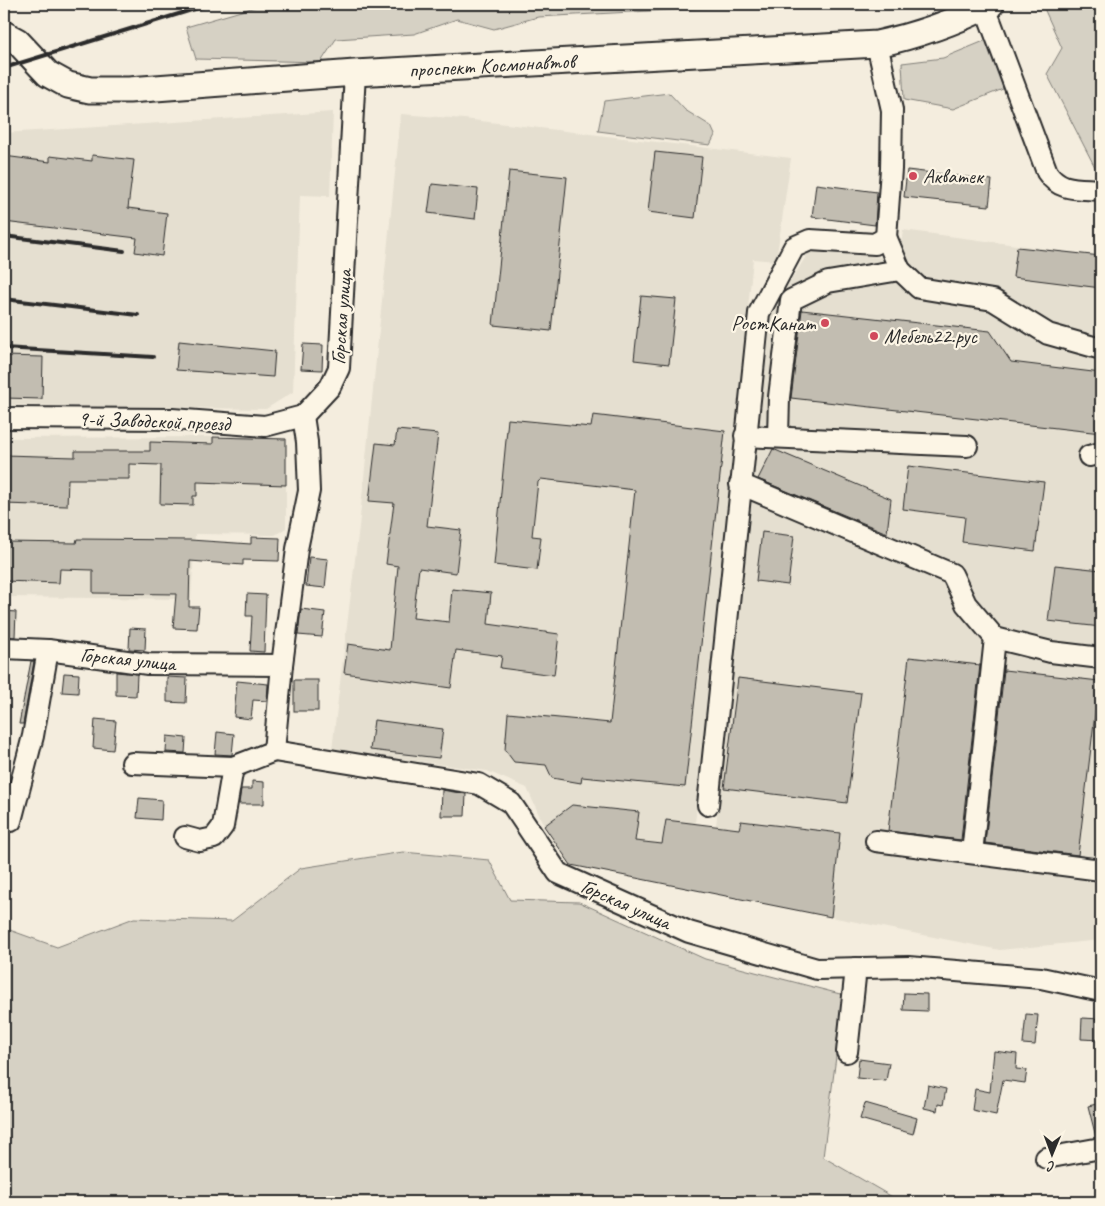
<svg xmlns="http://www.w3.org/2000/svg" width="1105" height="1206" viewBox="0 0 1105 1206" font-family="Caveat,sans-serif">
<rect width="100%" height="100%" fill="#f4edde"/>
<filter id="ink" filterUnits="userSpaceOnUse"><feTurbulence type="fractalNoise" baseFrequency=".02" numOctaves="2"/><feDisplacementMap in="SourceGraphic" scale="10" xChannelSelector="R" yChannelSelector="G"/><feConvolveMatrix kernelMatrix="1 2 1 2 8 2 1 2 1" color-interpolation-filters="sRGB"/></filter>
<g filter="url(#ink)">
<!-- built -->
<g fill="#e5dfd0">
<path d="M333,112L330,196L300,195L293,392L266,409L4,405V133Z"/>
<path d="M401,114L464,119L791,158L776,261L753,259L695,824L666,821L662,844L635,841L639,812L572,805L544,826L527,788L487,771L332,749L359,527Z"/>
<path d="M903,230L1101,256V940L1000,950L831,917L840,833L741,821L739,829L716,826L770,314L810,250L899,259Z"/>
<path d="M213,437L286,439V528L275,535L195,534L191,599L4,597V438Z"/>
</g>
<!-- green -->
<g fill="#d6d1c4" stroke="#807e78">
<path d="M265,4H781L538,17L494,29L457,19L414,34L336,39L321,62L196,59L186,27Z"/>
<path d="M1042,4H1093L1101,16V174L1098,173L1047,74L1062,48Z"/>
<path d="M989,39L1003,89L953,109L904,100L902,63L943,58Z"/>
<path d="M669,93L685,110L711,126L715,135L710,145L598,131L604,101Z"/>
<path d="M403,852L489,860L510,900L579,902L705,959L844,995L823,1157L901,1202H4V928L57,947L134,918L232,921L301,868Z"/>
</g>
<!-- building -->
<g fill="#c2bdb1" stroke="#2b2b2b">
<path d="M655,152L702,157L695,218L648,212Z"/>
<path d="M92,155L134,160L128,208L167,213L162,256L135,252L137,238L4,222V156L50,162V156L92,161Z"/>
<path d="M907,170L992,180L989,206L904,197Z"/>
<path d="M509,171L567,177L551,331L493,325Z"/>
<path d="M432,184L478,189L475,219L428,213Z"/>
<path d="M816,184L877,192L875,225L812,217Z"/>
<path d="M1017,247L1101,256V288L1013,277Z"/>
<path d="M641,296L676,299L669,364L634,360Z"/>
<path d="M802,310L990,331L1011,362L1101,373V433L791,398Z"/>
<path d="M179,341L275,351L273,377L176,370Z"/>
<path d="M303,344L323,345L322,370L301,369Z"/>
<path d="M4,356L43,357L42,399L4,398Z"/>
<path d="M593,415L725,431L685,787L582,777L581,783L552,778L546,765L514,762L505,750L508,713L610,723L635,490L541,479L538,482L532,536L541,537L537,570L494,565L508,419L591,427Z"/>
<path d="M397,430L438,434L427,526L461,530L456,573L419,568L413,618L449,622L452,589L491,593L488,624L559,634L554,675L500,668L502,656L456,650L451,688L344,673L348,644L390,650L398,566L386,564L394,503L369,501L376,443L395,445Z"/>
<path d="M213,437L286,439V485L197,482V496H193V505L160,504L161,465L129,464V479H68L67,506L4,504V455L75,457V451H150V442L213,444Z"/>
<path d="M773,449L891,499L887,533L758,479Z"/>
<path d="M908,466L1044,482L1035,551L962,542L965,517L903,509Z"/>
<path d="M762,532L794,536L788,585L756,581Z"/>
<path d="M251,537L280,538L279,561L243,560V565L190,561L189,607H199L197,629L173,628L176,594L93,593V570L60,569L59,583L4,581V542L76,543L77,539L190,540L251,544Z"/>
<path d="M309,557L328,559L325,588L306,586Z"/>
<path d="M1055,565L1101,570V627L1048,621Z"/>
<path d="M247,594L266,595L264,652L250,651L252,616H246Z"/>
<path d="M301,609L325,612L322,637L298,635Z"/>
<path d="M4,611L16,612L15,637L4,636Z"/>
<path d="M130,628L146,629L145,650L129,649Z"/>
<path d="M909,657L980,665L961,840L888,831Z"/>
<path d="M31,661H34L23,724H19Z"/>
<path d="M1004,670L1099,681L1078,855L985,843Z"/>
<path d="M116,672L137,674L136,696L116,695Z"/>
<path d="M64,673L79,674L78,693L62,692Z"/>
<path d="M167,677L187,678L186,703L167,702Z"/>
<path d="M738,678L861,693L847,803L724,788Z"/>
<rect x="294" y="680" width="24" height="31"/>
<path d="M237,681L268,684L267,701L253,700L251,719L234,717Z"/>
<path d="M95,719L116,721L113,750L93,748Z"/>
<path d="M374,720L443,729L439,758L370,750Z"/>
<path d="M217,732L234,734L232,755L215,754Z"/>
<path d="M167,736L186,738L185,753L166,752Z"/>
<path d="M252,781L264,782V804H239L241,789H252Z"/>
<path d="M442,790L466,794L465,816H441Z"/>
<path d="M139,798L162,800L161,820L137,818Z"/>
<path d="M572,805L639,812L635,841L662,844L666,820L739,829L741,821L840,833L831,917L571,865L544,826Z"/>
<path d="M904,993L927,994V1011L903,1010Z"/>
<path d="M1026,1014L1038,1015L1035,1045L1023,1044Z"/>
<path d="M1082,1018L1101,1019V1040L1081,1039Z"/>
<path d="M994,1051L1017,1054L1016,1069L1027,1070L1025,1083L1003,1080L996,1115L972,1110L975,1089L990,1092Z"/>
<path d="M859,1059L889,1063L886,1081L857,1078Z"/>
<path d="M928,1085L946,1089L943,1105L938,1104L937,1111L924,1108Z"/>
<path d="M865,1103L917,1118L913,1134L860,1119Z"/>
<path d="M1101,1103V1136L1096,1137L1088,1106Z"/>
</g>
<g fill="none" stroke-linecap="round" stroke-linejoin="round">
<!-- minor casing -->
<g stroke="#2b2b2b" stroke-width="24">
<g id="minor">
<path d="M985,7L1047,172C1060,192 1079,188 1101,190"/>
<path d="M886,237L900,270L919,288L993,300L1048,334L1101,349"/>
<path d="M303,416L330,387L339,368L355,73"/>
<path d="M4,418L172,419L265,426L303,416"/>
<path d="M745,436L967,446"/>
<path d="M778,437L779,397L791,300L828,282L900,270"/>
<path d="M1089,456L1101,453"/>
<path d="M740,484L952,574L966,604L995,638L1051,652L1101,658"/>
<path d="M4,648L48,650L148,664L282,665"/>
<path d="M274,751L479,784L511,803L558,873L689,932L817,969L908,967L1041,978L1101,991"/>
<path d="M274,751L282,665L297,549L309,491L307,442L303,416"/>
<path d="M132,763L233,767L274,751"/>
<path d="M708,805L759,313L794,247L810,240L875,244L886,237L891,169L892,110L877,44"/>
<path d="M4,821H11L33,736L48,650"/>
<path d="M185,837L200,841L214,838L223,826L233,767"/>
<path d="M876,841L1101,870"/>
<path d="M972,853L995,638"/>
<path d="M847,1052L856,968"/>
<path d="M1046,1158L1101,1148"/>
</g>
</g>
<!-- major casing -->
<g stroke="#2b2b2b" stroke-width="29">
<g id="major">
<path id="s1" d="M4,34L17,41L48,74L68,85L90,90H129L355,73L877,44C919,35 953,23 991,4"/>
</g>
</g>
<!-- minor -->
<use href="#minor" stroke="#fcf5e5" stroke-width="20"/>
<!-- major -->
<use href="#major" stroke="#fcf5e5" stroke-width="25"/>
<!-- rail -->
<g stroke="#2b2b2b" stroke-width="4">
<path d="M4,68L211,4"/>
<path d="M4,236L124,251"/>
<path d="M4,299L138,315"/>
<path d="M4,348L153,357"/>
</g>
</g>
</g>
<!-- markers -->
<g fill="#d1495b" stroke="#fcf5e5" stroke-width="2">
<circle cx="913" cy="176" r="5"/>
<circle cx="825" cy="323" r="5"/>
<circle cx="874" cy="336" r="5"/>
</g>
<g text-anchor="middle" stroke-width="4.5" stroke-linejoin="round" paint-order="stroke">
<!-- street labels -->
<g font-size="21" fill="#2b2b2b" stroke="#fcf5e5">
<text dy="7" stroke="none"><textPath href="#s1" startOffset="508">проспект Космонавтов</textPath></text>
<text transform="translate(341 317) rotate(-86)" y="7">Горская улица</text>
<text transform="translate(154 421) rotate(2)" y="7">9-й Заводской проезд</text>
<text transform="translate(128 659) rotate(6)" y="7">Горская улица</text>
<text transform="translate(626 904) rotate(24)" y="7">Горская улица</text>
</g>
<!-- poi labels -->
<g font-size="21" fill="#2b2b2b" stroke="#fcf5e5" text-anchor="start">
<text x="923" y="183">Акватек</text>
<text x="815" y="330" text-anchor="end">РостКанат</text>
<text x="884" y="343">Мебель22.рус</text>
</g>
</g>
<!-- margin -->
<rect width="1105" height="1206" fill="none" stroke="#fcf5e5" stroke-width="20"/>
<rect x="10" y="10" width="1085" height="1186" fill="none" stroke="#2b2b2b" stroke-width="2" filter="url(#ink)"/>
<!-- north arrow -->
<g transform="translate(1052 1154) rotate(181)" stroke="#fcf5e5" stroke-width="4" paint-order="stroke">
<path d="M0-4L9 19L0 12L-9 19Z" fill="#2b2b2b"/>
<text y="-8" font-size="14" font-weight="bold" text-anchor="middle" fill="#2b2b2b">С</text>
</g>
</svg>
